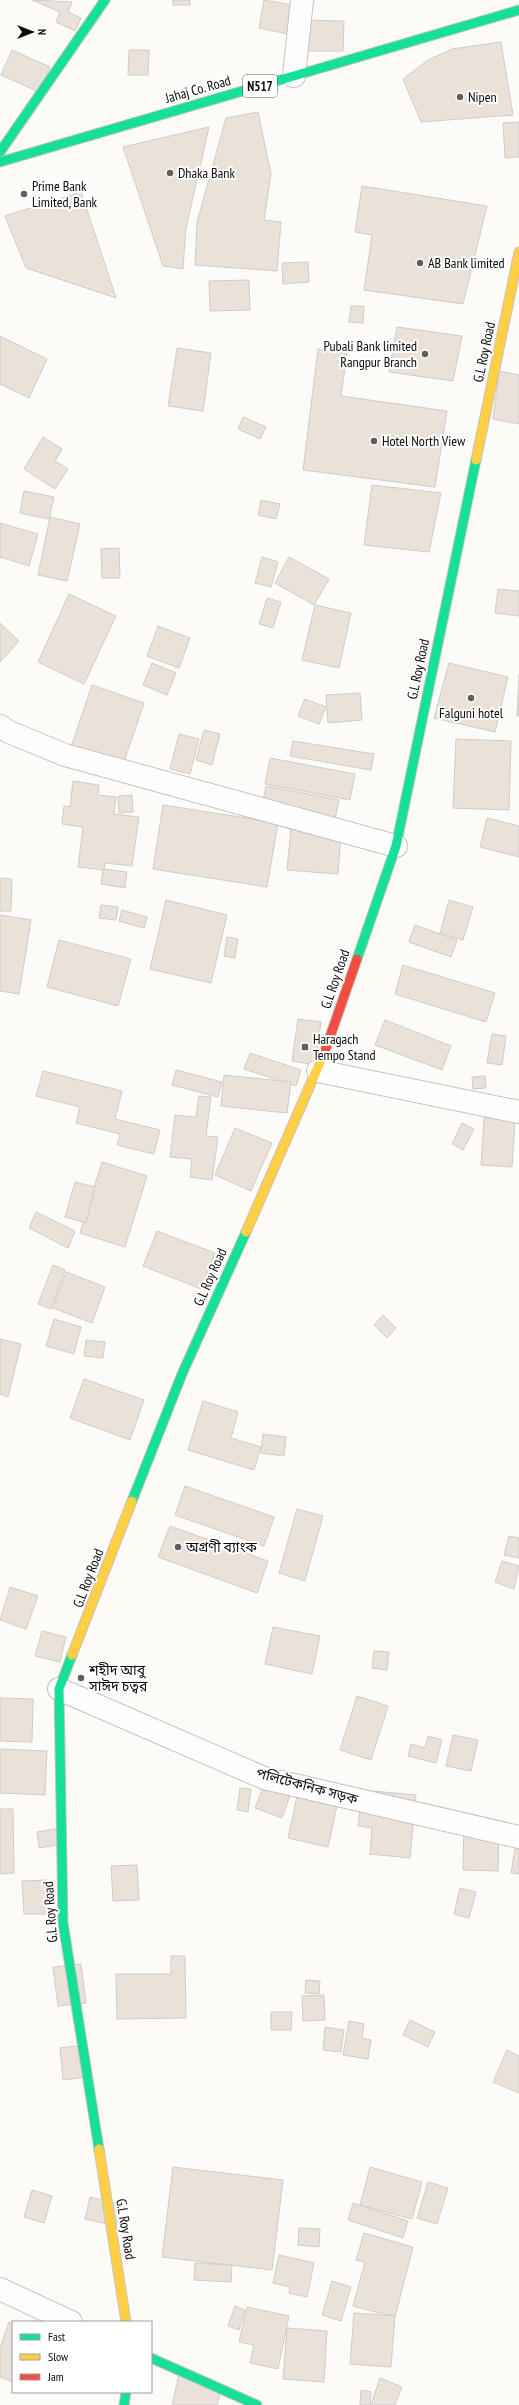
<svg xmlns="http://www.w3.org/2000/svg" width="519" height="2405" viewBox="0 0 519 2405" font-family="'PT Sans Narrow','Noto Sans Bengali',sans-serif">
<rect width="100%" height="100%" fill="#fdfbf8"/>
<!-- building -->
<g fill="#eae2d9" stroke="#ceccca">
<path d="M32,0L72,2L68,12L81,18L75,31L56,22L60,12Z"/>
<rect x="173" y="0" width="17" height="5"/>
<path d="M264,0L293,5L288,34L259,28Z"/>
<path d="M304,20L344,21L343,51H304Z"/>
<path d="M501,42L513,115L421,122L403,79L428,60L452,49Z"/>
<path d="M12,50L50,67L39,92L1,75Z"/>
<path d="M129,50H149L148,75H128Z"/>
<path d="M258,112L271,174L264,220L281,222L277,271L195,265L197,222L226,118Z"/>
<path d="M519,122V157L505,158L503,123Z"/>
<path d="M209,127L186,228L183,269L163,266L123,147Z"/>
<path d="M362,186L487,206L463,304L364,290L372,235L355,232Z"/>
<path d="M81,192L116,298L26,268L5,216Z"/>
<path d="M308,262L309,282L283,284L282,263Z"/>
<path d="M249,280L250,310L210,311L209,281Z"/>
<path d="M351,306H364L363,323L349,322Z"/>
<path d="M397,327L462,336L453,381L389,372Z"/>
<path d="M0,336L47,359L29,398L0,384Z"/>
<path d="M177,348L211,353L203,411L168,406Z"/>
<path d="M318,349L347,353L341,396L447,411L435,487L303,470Z"/>
<path d="M499,371L519,375V424L493,419Z"/>
<path d="M243,417L266,427L260,439L238,429Z"/>
<path d="M43,437L62,449L55,461L68,469L55,489L24,469Z"/>
<path d="M372,485L441,493L429,552L364,545Z"/>
<path d="M24,491L54,497L49,519L20,513Z"/>
<path d="M261,500L280,504L276,519L258,515Z"/>
<path d="M50,517L80,524L67,581L38,575Z"/>
<path d="M0,523L38,534L29,566L0,557Z"/>
<path d="M119,548L120,578H102L101,549Z"/>
<path d="M262,557L278,562L271,587L255,583Z"/>
<path d="M289,557L329,579L314,605L275,583Z"/>
<path d="M498,589L519,591V616L495,613Z"/>
<path d="M69,594L116,616L84,684L38,662Z"/>
<path d="M267,598L281,602L273,628L259,624Z"/>
<path d="M315,605L351,613L339,668L302,660Z"/>
<path d="M0,623L19,641L0,662Z"/>
<path d="M158,626L190,638L179,668L147,656Z"/>
<path d="M152,663L176,673L167,695L143,685Z"/>
<path d="M449,663L508,677L495,732L434,718Z"/>
<path d="M519,675V716H517Z"/>
<path d="M92,685L144,703L123,765L71,747Z"/>
<path d="M360,693L362,720L328,723L326,695Z"/>
<path d="M305,699L326,707L319,724L298,716Z"/>
<path d="M204,730L220,734L212,765L196,760Z"/>
<path d="M179,734L199,739L190,774L170,769Z"/>
<path d="M456,739L511,741L509,810L453,808Z"/>
<path d="M293,741L374,754L371,770L290,756Z"/>
<path d="M270,758L355,774L350,800L265,784Z"/>
<path d="M73,781L99,785L98,795L116,797L114,814L139,817L132,866L105,863L104,870L78,867L83,827L62,824L64,806L70,807Z"/>
<path d="M266,786L339,800L335,819L262,805Z"/>
<path d="M132,795L133,812L119,813L118,796Z"/>
<path d="M163,805L278,823L267,887L153,869Z"/>
<path d="M487,818L519,826V857L480,847Z"/>
<path d="M291,829L341,833L338,874L287,870Z"/>
<path d="M103,869L127,872L125,888L101,884Z"/>
<path d="M0,878L12,879L11,911H0Z"/>
<path d="M166,900L227,915L211,983L150,969Z"/>
<path d="M449,900L473,907L463,940L440,933Z"/>
<path d="M101,905L118,907L116,920L99,918Z"/>
<path d="M122,910L147,917L144,928L119,921Z"/>
<path d="M0,915L31,920L19,994L0,991Z"/>
<path d="M415,925L457,940L451,957L409,942Z"/>
<path d="M227,937L238,939L235,958L224,956Z"/>
<path d="M59,940L131,959L118,1006L47,987Z"/>
<path d="M403,965L495,993L486,1022L395,994Z"/>
<path d="M298,1019L321,1022L315,1065L292,1061Z"/>
<path d="M385,1020L451,1046L442,1070L375,1045Z"/>
<path d="M492,1034L506,1036L502,1065L487,1063Z"/>
<path d="M250,1053L301,1070L296,1086L244,1069Z"/>
<path d="M176,1070L222,1082L218,1097L172,1085Z"/>
<path d="M43,1071L122,1091L115,1119L160,1130L154,1154L117,1145L120,1134L76,1123L80,1107L36,1096Z"/>
<path d="M224,1075L291,1082L287,1113L221,1106Z"/>
<path d="M485,1076L486,1088L473,1089L472,1077Z"/>
<path d="M199,1096L211,1097L206,1136L218,1137L212,1180L190,1177L192,1159L170,1157L175,1115L196,1117Z"/>
<path d="M484,1118L515,1120L512,1167L481,1165Z"/>
<path d="M462,1123L474,1129L463,1150L452,1144Z"/>
<path d="M235,1128L272,1143L251,1191L215,1175Z"/>
<path d="M102,1162L147,1176L125,1247L80,1233Z"/>
<path d="M75,1182L95,1187L86,1223L65,1217Z"/>
<path d="M36,1212L75,1231L68,1248L29,1228Z"/>
<path d="M157,1231L215,1253L201,1289L143,1266Z"/>
<path d="M53,1265L65,1270L51,1309L38,1304Z"/>
<path d="M66,1272L105,1287L92,1323L53,1308Z"/>
<path d="M383,1315L396,1328L387,1338L374,1325Z"/>
<path d="M54,1319L81,1327L74,1354L46,1346Z"/>
<path d="M0,1339L21,1344L8,1397L0,1394Z"/>
<path d="M86,1340L105,1342L103,1358L84,1356Z"/>
<path d="M84,1379L144,1400L130,1440L70,1418Z"/>
<path d="M203,1401L238,1412L231,1438L261,1447L254,1470L188,1450Z"/>
<path d="M263,1434L286,1437L284,1456L261,1453Z"/>
<path d="M185,1486L274,1517L264,1546L175,1515Z"/>
<path d="M297,1509L323,1516L305,1581L279,1573Z"/>
<path d="M170,1526L268,1561L257,1593L158,1557Z"/>
<path d="M509,1536L519,1538V1558L504,1555Z"/>
<path d="M502,1561L519,1566L514,1589L495,1582Z"/>
<path d="M10,1587L38,1596L26,1629L0,1620Z"/>
<path d="M273,1627L320,1636L312,1674L265,1664Z"/>
<path d="M42,1631L66,1637L60,1662L35,1656Z"/>
<path d="M374,1651L389,1652L387,1670L372,1668Z"/>
<path d="M357,1696L388,1706L371,1760L340,1750Z"/>
<path d="M0,1698L33,1699L32,1742L0,1741Z"/>
<path d="M453,1735L478,1740L471,1771L446,1766Z"/>
<path d="M428,1736L442,1740L436,1763L408,1756L411,1744L425,1748Z"/>
<path d="M0,1749L47,1751L45,1795L0,1793Z"/>
<path d="M267,1777L293,1787L282,1818L255,1808Z"/>
<path d="M300,1783L340,1792L328,1847L288,1838Z"/>
<path d="M240,1788L251,1789L248,1812L237,1810Z"/>
<path d="M362,1790L416,1795L410,1858L370,1854L372,1828L358,1826Z"/>
<path d="M0,1809H13L14,1873L0,1874Z"/>
<path d="M464,1820L499,1821L498,1871L463,1870Z"/>
<path d="M60,1828L63,1844L39,1848L37,1832Z"/>
<path d="M515,1849H519V1874L511,1873Z"/>
<path d="M137,1865L139,1900L113,1901L111,1866Z"/>
<path d="M47,1880L49,1914H24L22,1881Z"/>
<path d="M460,1888L476,1892L469,1918L454,1914Z"/>
<path d="M171,1956H185L186,2018L117,2019L116,1974H171Z"/>
<path d="M81,1964L86,2003L58,2006L53,1967Z"/>
<path d="M306,1980L320,1981L319,1994L305,1993Z"/>
<path d="M324,1995L325,2020L303,2021L302,1996Z"/>
<path d="M271,2012H292L291,2030H271Z"/>
<path d="M410,2020L435,2032L428,2047L403,2035Z"/>
<path d="M349,2021L364,2024L362,2038L371,2040L368,2059L343,2055Z"/>
<path d="M325,2027L344,2030L341,2052L323,2050Z"/>
<path d="M83,2045L87,2077L63,2080L60,2048Z"/>
<path d="M507,2050L519,2056V2093L493,2082Z"/>
<path d="M173,2167L283,2180L272,2270L162,2257Z"/>
<path d="M370,2167L422,2182L412,2219L360,2205Z"/>
<path d="M428,2182L448,2188L437,2224L417,2218Z"/>
<path d="M32,2190L52,2196L44,2223L24,2217Z"/>
<path d="M90,2197L122,2205L116,2226L85,2219Z"/>
<path d="M353,2203L408,2221L403,2238L348,2220Z"/>
<path d="M299,2228L320,2229L319,2247L298,2245Z"/>
<path d="M364,2233L413,2247L395,2317L353,2306L365,2262L356,2260Z"/>
<path d="M279,2255L314,2263L307,2297L289,2293L290,2287L273,2283Z"/>
<path d="M195,2263L232,2265L231,2282L194,2280Z"/>
<path d="M332,2281L351,2287L341,2321L322,2315Z"/>
<path d="M235,2306L245,2310L239,2330L228,2326Z"/>
<path d="M247,2307L289,2316L278,2369L250,2363L254,2345L239,2342Z"/>
<path d="M354,2313L395,2316L391,2367L350,2364Z"/>
<path d="M9,2322L13,2323V2382L0,2377V2348Z"/>
<path d="M287,2328L327,2331L324,2382L283,2379Z"/>
<path d="M179,2374L222,2385L217,2405H172Z"/>
<path d="M380,2378L402,2387L395,2405H371Z"/>
<path d="M361,2390L371,2392L370,2405H360Z"/>
</g>
<g fill="none" stroke-linecap="round" stroke-linejoin="round">
<!-- street casing -->
<g stroke="#c5c3c2" stroke-width="24">
<g id="street">
<path d="M294,76L302,0"/>
<path d="M0,726L9,732L65,755L396,846"/>
<path d="M318,1071L519,1112"/>
<path d="M59,1689L264,1778L519,1837"/>
<path d="M0,2289L71,2322"/>
</g>
</g>
<!-- fast casing -->
<g stroke="#c5c3c2" stroke-width="11">
<g id="fast">
<path d="M0,152L105,0"/>
<path d="M0,162L519,10"/>
<path d="M357,959L396,846L476,460"/>
<path d="M132,1501L182,1374L246,1232"/>
<path d="M72,1655L59,1689L63,1923L99,2149"/>
<path d="M151,2358L257,2405"/>
<path d="M124,2405L126,2392"/>
</g>
</g>
<!-- slow casing -->
<g stroke="#c5c3c2" stroke-width="11">
<g id="slow">
<path d="M476,460L519,252"/>
<path d="M246,1232L325,1051"/>
<path d="M72,1655L132,1501"/>
<path d="M99,2149L126,2322"/>
</g>
</g>
<!-- jam casing -->
<g stroke="#c5c3c2" stroke-width="11">
<path id="jam" d="M325,1051L357,959"/>
</g>
<!-- street -->
<use href="#street" stroke="#fffefe" stroke-width="22"/>
<!-- fast -->
<use href="#fast" stroke="#16e098" stroke-width="9"/>
<!-- slow -->
<use href="#slow" stroke="#ffcf43" stroke-width="9"/>
<!-- jam -->
<use href="#jam" stroke="#f24e42" stroke-width="9"/>
</g>
<!-- markers -->
<g fill="#615f5d" stroke="#fff" stroke-width="1.5">
<circle cx="460" cy="97" r="4"/>
<circle cx="170" cy="173" r="4"/>
<circle cx="24" cy="194" r="4"/>
<circle cx="420" cy="263" r="4"/>
<circle cx="425" cy="354" r="4"/>
<circle cx="374" cy="441" r="4"/>
<circle cx="471" cy="698" r="4"/>
<rect x="301" y="1043" width="8" height="8" rx="2"/>
<circle cx="178" cy="1547" r="4"/>
<circle cx="81" cy="1678" r="4"/>
</g>
<g text-anchor="middle" stroke-width="4" stroke-linejoin="round" paint-order="stroke">
<!-- shield labels -->
<rect fill="#fff" stroke="#565454" stroke-width="1" x="243" y="75" width="34" height="22" rx="3"/>
<g font-size="13" font-weight="bold" fill="#0d0b0a">
<text x="260" y="91">N517</text>
</g>
<!-- street labels -->
<g font-size="14" fill="#0d0b0a" stroke="#fff">
<text transform="translate(198 89) rotate(-16)" y="5">Jahaj Co. Road</text>
<text transform="translate(484 352) rotate(-78)" y="5">G.L Roy Road</text>
<text transform="translate(418 669) rotate(-78)" y="5">G.L Roy Road</text>
<text transform="translate(335 979) rotate(-71)" y="5">G.L Roy Road</text>
<text transform="translate(210 1277) rotate(-66)" y="5">G.L Roy Road</text>
<text transform="translate(88 1578) rotate(-69)" y="5">G.L Roy Road</text>
<text transform="translate(307 1786) rotate(15)" y="5">পলিটেকনিক সড়ক</text>
<text transform="translate(50 1912) rotate(-94)" y="5">G.L Roy Road</text>
<text transform="translate(126 2229) rotate(81)" y="5">G.L Roy Road</text>
</g>
<!-- poi labels -->
<g font-size="14" fill="#0d0b0a" stroke="#fff" text-anchor="start">
<text x="468" y="102">Nipen</text>
<text x="178" y="178">Dhaka Bank</text>
<text x="32" y="191">Prime Bank<tspan x="32" dy="16">Limited, Bank</tspan></text>
<text x="428" y="268">AB Bank limited</text>
<text x="417" y="351" text-anchor="end">Pubali Bank limited<tspan x="417" dy="16">Rangpur Branch</tspan></text>
<text x="382" y="446">Hotel North View</text>
<text x="471" y="718" text-anchor="middle">Falguni hotel</text>
<text x="313" y="1044">Haragach<tspan x="313" dy="16">Tempo Stand</tspan></text>
<text x="186" y="1552">অগ্রণী ব্যাংক</text>
<text x="89" y="1675">শহীদ আবু<tspan x="89" dy="16">সাঈদ চত্বর</tspan></text>
</g>
</g>
<!-- legend -->
<rect x="12" y="2321" width="140" height="72" fill="#ffffff" stroke="#9e9d9d"/>
<rect x="20" y="2334" width="20" height="6" fill="#16e098" stroke="#9e9d9d"/>
<text x="48" y="2341" font-size="12" fill="#0d0b0a">Fast</text>
<rect x="20" y="2354" width="20" height="6" fill="#ffcf43" stroke="#9e9d9d"/>
<text x="48" y="2361" font-size="12" fill="#0d0b0a">Slow</text>
<rect x="20" y="2374" width="20" height="6" fill="#f24e42" stroke="#9e9d9d"/>
<text x="48" y="2381" font-size="12" fill="#0d0b0a">Jam</text>
<!-- north arrow -->
<g transform="translate(32 32) rotate(90)" stroke="#ffffff" stroke-width="3" paint-order="stroke">
<path d="M0-3L7 15L0 10L-7 15Z" fill="#0d0b0a"/>
<text y="-6" font-size="11" font-weight="bold" text-anchor="middle" fill="#0d0b0a">N</text>
</g>
</svg>
